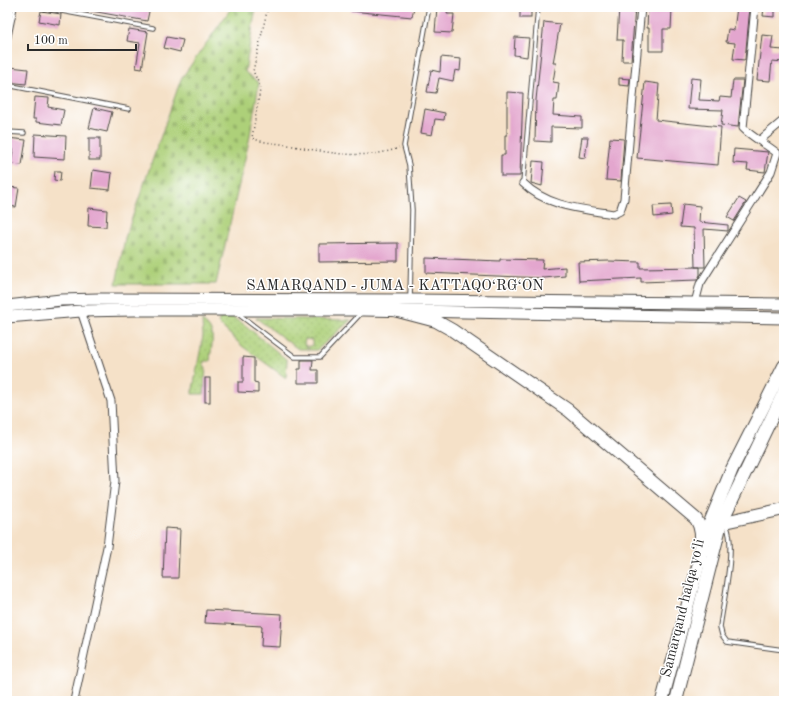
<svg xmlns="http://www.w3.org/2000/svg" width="791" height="708" viewBox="0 0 791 708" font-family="'Old Standard TT',serif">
<defs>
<pattern id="grass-dots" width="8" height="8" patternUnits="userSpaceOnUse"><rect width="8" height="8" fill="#add079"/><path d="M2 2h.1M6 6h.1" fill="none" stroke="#95b369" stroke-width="1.8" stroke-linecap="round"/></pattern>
<pattern id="cemetery-stones" width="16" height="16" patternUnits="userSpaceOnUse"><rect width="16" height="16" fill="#add079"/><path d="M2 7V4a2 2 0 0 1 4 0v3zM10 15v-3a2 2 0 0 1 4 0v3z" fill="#95b369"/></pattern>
</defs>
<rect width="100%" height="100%" fill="#fff"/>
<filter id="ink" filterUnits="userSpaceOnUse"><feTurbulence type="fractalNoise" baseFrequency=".025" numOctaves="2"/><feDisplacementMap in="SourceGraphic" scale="8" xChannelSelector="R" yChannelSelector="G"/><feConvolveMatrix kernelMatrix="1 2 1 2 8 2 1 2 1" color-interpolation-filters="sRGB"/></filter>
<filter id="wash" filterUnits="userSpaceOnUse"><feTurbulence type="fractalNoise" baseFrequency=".012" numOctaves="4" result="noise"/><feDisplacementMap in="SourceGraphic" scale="16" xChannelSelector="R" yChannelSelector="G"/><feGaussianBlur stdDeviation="0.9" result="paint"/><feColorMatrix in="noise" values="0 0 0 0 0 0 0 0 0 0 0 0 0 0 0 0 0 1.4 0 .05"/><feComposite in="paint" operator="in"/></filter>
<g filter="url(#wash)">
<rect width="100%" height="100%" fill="#f5e1c8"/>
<!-- grass -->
<g fill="url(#grass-dots)" stroke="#6c7e52">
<path d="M232,317L245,325L287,360L286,378L242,346L218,323L220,318Z"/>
<path d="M256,318L351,320L317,350H308L309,346H312V340L305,339L304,345L307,346V349H298Z"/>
<path d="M202,321C218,331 211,345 210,361H204V366L206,367L204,394H192L203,336Z"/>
</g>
<!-- cemetery -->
<path fill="url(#cemetery-stones)" stroke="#6c7e52" d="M232,7H256L245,72L259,83L249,141L216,284H116L125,238L181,79Z"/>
<g id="blocks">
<!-- building -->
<g fill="#e3a6ce">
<path d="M86,7H150L147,21L86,10Z"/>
<path d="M351,7H414L412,17L351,11Z"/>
<path d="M437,7H448L447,14H454L452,33L435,32Z"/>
<rect x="520" y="7" width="11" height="11"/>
<path d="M619,7H635L631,61H622L623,40H617Z"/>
<path d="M648,7L672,8L671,29H663V51H649V28H647Z"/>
<path d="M737,7H750L745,60L733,59L735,43L726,42L728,29L734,30Z"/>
<path d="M764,7H775V17L763,16Z"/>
<path d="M41,11L61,14L60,25L39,21Z"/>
<path d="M544,22L560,24L553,63H556L553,82L559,83L557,100H554L553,115L582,117V128L551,127V142L535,141L536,100Z"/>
<path d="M129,29L148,32L142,69L136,68L140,43L127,41Z"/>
<path d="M762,35L773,36L771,49L784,50V62L772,61L770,81L757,80Z"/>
<path d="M167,37L183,40L180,52L164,48Z"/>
<path d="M515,37L529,38L527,57L514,55Z"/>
<path d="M441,57L461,59L460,71L455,70L453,81L439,78L436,93L427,92L431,70L440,72Z"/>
<path d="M10,67L28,69L26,84L8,82Z"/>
<path d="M619,78L630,79L629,86L619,85Z"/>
<path d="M691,78L701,79L699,100L719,101L720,97L731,98L733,80H743L738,127L721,125L723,110L688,109Z"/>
<path d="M645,82L659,84L656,120L721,127L718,165L637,158Z"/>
<path d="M507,92L523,93L520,176H501V155H505V135H507Z"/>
<path d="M35,97L49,98L48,107L64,110L61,125L36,122V119H33Z"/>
<path d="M94,108L112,112L107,132L89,128Z"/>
<path d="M425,109L445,113L444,120L435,119L432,135L421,133Z"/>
<path d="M35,134L66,136L65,159L34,157Z"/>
<path d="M582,137H588L585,158L579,157Z"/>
<path d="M7,138L26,140L22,165L11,164L13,150L7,149Z"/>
<rect x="89" y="138" width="11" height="22"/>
<path d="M610,138L624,139L621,181L606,180Z"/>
<path d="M734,149L768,152L765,172L747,170L748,164L733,163Z"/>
<path d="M533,161L544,162L542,186L531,183Z"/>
<path d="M93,170L112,173L110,190L91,188Z"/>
<path d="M55,171H61L60,181L54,180Z"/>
<path d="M7,187L19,188L16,207L7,206Z"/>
<path d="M739,198L746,202L734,221L727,217Z"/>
<path d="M683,204L700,206L699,222L728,225V231L704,229L705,267H695L694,228L680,227Z"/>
<path d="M671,205L672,215L654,217L653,206Z"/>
<path d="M89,208L107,210L106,227L88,226Z"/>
<path d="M398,243V261L319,262V244Z"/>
<path d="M426,258L500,261V259L543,260L542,269L565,267V276L544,278L426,273Z"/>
<path d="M609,261L640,262V268L700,267V275L697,280L641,282V278L579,281L578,262Z"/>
<path d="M243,357L254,358V382L258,383V393L238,392V382H243Z"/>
<path d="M301,360H313L312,370H318V383H298V369H301Z"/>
<rect x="205" y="378" width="5" height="24"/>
<path d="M165,528L180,529L178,578H163Z"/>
<path d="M206,610L282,614L280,647L261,646L262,626L205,623Z"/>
</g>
</g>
</g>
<g filter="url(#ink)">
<use href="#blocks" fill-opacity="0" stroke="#494643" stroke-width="1"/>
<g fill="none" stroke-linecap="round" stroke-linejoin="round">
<!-- service casing -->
<g stroke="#494643" stroke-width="5.5">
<g id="service">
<path d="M40,7L153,28"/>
<path d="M7,45L15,7"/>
<path d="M7,85L129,109"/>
<path d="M7,132L24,133"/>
<path d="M523,183L538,7"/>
<path d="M410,299L412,210L409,165L404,146L429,7"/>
<path d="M237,313L295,357H320L362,312"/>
<path d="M727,527C736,547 723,603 720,627L722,635L727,642L784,650"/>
</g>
</g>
<!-- minor casing -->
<g stroke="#494643" stroke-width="9">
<g id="minor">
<path d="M760,140L784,120"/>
<path d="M523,183C547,207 582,209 614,214L620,211L624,199L641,7"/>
<path d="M695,303L700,284L771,172L777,153C766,144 753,138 743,128L755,7"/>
<path d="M74,701L107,547L115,481L111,401L81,311"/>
</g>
</g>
<!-- primary casing -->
<g stroke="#494643" stroke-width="13">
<g id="primary">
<path d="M7,306L61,300L98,299L410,300L784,304"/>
<path d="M7,317L81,311L134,310H364L784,318"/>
</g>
</g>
<!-- trunk casing -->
<g stroke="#494643" stroke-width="14">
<g id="trunk">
<path d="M394,310L436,321L452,330L568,410L696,519C705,534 699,544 700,561"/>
<path d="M715,524L784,509"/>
<path d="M662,701L709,525L732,469L784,366"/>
<path d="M676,701L721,523L784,392"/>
</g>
</g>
<!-- path -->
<path stroke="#494643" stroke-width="1.5" stroke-dasharray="1 3" stroke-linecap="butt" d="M268,7L253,71L260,86V90L252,138C263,143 276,143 288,145C325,152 362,161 399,148"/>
<!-- service -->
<use href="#service" stroke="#fff" stroke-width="3.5"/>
<!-- minor -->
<use href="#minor" stroke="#fff" stroke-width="7"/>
<!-- primary -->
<use href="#primary" stroke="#fff" stroke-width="11"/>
<!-- trunk -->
<use href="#trunk" stroke="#fff" stroke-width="12"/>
</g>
</g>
<g text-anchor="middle" stroke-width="3" stroke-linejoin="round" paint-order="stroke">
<!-- street labels -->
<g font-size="15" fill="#2b2b2b" stroke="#fff">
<text x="395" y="290">SAMARQAND - JUMA - KATTAQO‘RG‘ON</text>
<text transform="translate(682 608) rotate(-76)" y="5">Samarqand halqa yoʻli</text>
</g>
</g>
<!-- margin -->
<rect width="791" height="708" fill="none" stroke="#fff" stroke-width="24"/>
<!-- scale -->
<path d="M28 44v6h108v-6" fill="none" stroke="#2b2b2b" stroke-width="2"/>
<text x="34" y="44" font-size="12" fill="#2b2b2b" stroke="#ffffff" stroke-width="3" paint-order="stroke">100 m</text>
</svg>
